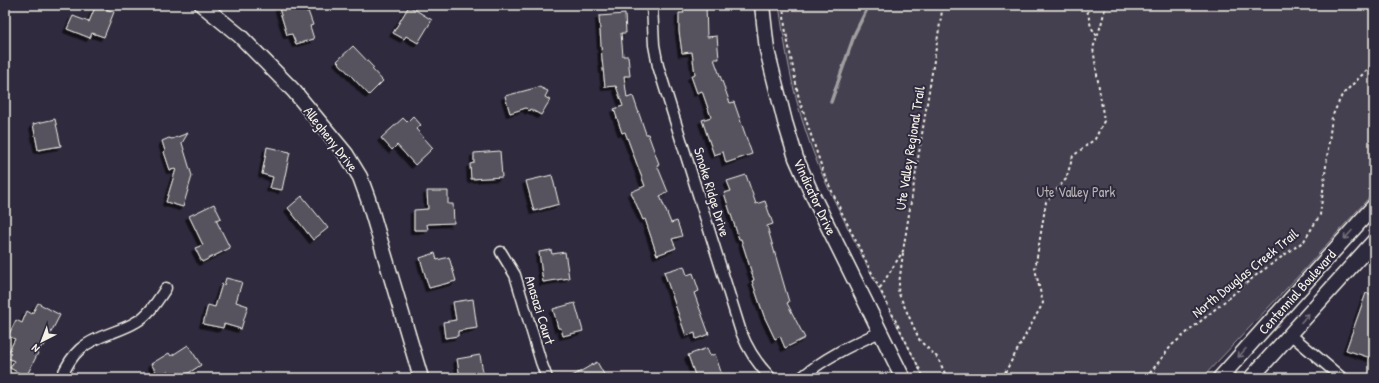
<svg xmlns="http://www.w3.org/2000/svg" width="1379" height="383" viewBox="0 0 1379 383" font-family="'Patrick Hand',sans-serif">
<defs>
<filter id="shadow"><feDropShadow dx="-3.5" dy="3.5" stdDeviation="0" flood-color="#0009"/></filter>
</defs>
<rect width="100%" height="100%" fill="#2f2a3d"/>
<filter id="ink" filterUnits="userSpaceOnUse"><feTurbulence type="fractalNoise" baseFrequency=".025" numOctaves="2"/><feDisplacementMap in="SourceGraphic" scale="8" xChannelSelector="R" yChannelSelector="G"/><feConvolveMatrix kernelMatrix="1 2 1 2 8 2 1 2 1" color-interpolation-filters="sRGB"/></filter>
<g filter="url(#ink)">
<!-- green -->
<path fill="#454050" stroke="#9c989c" d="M779,5H1374V192L1302,272L1202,378H924C902,335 880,291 858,248C839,210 819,173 806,132C792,91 785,48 779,5Z"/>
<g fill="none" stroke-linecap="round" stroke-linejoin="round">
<!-- stream -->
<path stroke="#a19ea0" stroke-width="3.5" d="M831,102L855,33L869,5"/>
</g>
<!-- building -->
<g fill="#56525f" stroke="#f4f1e8" filter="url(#shadow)">
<path d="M96,5H108L106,9L114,12L104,37L92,33L90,38L67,29L73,16L89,22Z"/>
<path d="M278,5H303L306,12L308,11L313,25L310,26L314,39L296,44L292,34L287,35Z"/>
<path d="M683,5H706L707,37L717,36L719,59H714L730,103L734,102L752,154L726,163L723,152L714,155L702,120L711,117L702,91L697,93L691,76L695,74L692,52L682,53L679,31V13H684Z"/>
<path d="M409,6L432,20L418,43L406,36L404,39L393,33Z"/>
<path d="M625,14L626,33H621L623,56H628L630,76H624L627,98L633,96L646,134H648L659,164L657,165L668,192L660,196L671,223L677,221L682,236L672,239L676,248L657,255L645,219L643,220L631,192L645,186L625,132L622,133L614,109L623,106L616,86L605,87L602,59L599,16Z"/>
<path d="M353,46L374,68L372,69L383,81L369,95L337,61Z"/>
<path d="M539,87L548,91L545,97L550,100L541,115L530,109L529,111L526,108L510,113L505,96Z"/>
<path d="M413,116L421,125L416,129L433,148L415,165L397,145L392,150L381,138L403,118L407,122Z"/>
<path d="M55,119L61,146L38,150L33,124Z"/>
<path d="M188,133L182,143L192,176L183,207L166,202L176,169L170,170L164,152L165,151L162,141L169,138L172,139Z"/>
<path d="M267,147L290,152L282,190L270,188L273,177L262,174Z"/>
<path d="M500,151L502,177L471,179L470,164L474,163V153Z"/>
<path d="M552,175L559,204L534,211L526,181Z"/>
<path d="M746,175L756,204L765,201L773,224L767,226L789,302L787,303L805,338L785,348L780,336L775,339L764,316L752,281L754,280L741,239H739L724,193L731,191L727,181Z"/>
<path d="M427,191H448V204H453L454,223L427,224L428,230H414V210L428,209Z"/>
<path d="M302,196L328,228L313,240L288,208Z"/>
<path d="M214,204L221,218L216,220L230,248L202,262L195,248L203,245L189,216Z"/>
<path d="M551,250L552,254L565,252L569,278L543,282L539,252Z"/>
<path d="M435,253L437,260L449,257L456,281L429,288L420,258Z"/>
<path d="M684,266L687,275L693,273L699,291L694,293L709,334L696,339L695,333L686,336L664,272Z"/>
<path d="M226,278L242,282L236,302L248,306L241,329L224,324L223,328L203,324L208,305L215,307L222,284L224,285Z"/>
<path d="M1366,293L1374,295V359L1346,350Z"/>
<path d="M473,299L477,328L458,331V336L445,338L443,322L456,320L453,302Z"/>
<path d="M38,303L60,315L44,346L42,345L26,377L10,368L14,361L6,357L15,339L8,336L16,320L22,323L27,311L32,314Z"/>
<path d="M575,303L583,331L563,336L561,328H558L553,309Z"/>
<path d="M188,345L201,365L181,378H173L168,371L159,376L151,364L169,353L171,356Z"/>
<path d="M707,348L710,356L715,354L722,375L713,378H696L688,355Z"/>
<path d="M480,355L484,378H460L457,359Z"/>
<path d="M597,362L606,378H569Z"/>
</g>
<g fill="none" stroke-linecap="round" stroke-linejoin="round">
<!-- street casing -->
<g stroke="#f4f1e8" stroke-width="13">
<g id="street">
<path d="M652,5L654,45L658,66L741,332C748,350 757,364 771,378"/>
<path d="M501,252L515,275L541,362L547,378"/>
<path d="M1290,334L1342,378"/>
<path d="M61,378C73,351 83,343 111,333C119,330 128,327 136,322C149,315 158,300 166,288"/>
<path d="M801,378C825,357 852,345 880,332"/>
</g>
</g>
<!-- secondary casing -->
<g stroke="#f4f1e8" stroke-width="17">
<g id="secondary">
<path d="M202,5L240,36L294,91L346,154L360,177L368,199L421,378"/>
<path d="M762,5L767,50L785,122L796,158L811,192L903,378"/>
<path d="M1220,378L1374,206"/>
<path d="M1251,378L1374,241"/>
</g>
</g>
<!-- path -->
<g stroke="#f4f1e8" stroke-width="2" stroke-dasharray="3 3" stroke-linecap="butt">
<path d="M783,5L785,27L799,99L824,174L841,211L924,378"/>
<path d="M1086,5L1091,27L1097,36"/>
<path d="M903,253L898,292L920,341L938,358L947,378"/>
<path d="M880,288L903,251L943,5"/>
<path d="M1002,378L1043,303L1035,269L1046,202L1066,179L1073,156L1095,139L1104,121L1093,48L1101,25L1106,5"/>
<path d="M1146,378L1172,345L1255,276L1304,241L1320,215L1332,117L1342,95L1374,63"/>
</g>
<!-- street -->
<use href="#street" stroke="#2f2a3d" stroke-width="10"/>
<!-- secondary -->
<use href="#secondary" stroke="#2f2a3d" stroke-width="14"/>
</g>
<!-- one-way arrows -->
<defs><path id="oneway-shaft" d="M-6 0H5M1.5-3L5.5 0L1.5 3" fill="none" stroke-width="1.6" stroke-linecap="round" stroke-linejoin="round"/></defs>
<g stroke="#747079">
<use href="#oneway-shaft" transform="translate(1348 235) rotate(132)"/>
<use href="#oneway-shaft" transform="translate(1305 318) rotate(-48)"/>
<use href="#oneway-shaft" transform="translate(1242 353) rotate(132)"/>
</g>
</g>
<g text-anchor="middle" stroke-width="4" stroke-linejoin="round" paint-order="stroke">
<!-- street labels -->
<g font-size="14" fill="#f4f1e8" stroke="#2f2a3d">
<text transform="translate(331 139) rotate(52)" y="5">Allegheny Drive</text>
<text transform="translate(910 148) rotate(-81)" y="5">Ute Valley Regional Trail</text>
<text transform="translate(712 192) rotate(73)" y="5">Smoke Ridge Drive</text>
<text transform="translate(815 197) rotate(65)" y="5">Vindicator Drive</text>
<text transform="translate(1245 273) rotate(-39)" y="5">North Douglas Creek Trail</text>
<text transform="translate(1297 292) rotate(-48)" y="5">Centennial Boulevard</text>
<text transform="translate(540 310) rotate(73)" y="5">Anasazi Court</text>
</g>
<!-- park labels -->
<g font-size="14" fill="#b7b3b3" stroke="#2f2a3d">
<text x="1076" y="197">Ute Valley Park</text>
</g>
</g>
<!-- margin -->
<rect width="1379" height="383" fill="none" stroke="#2f2a3d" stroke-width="20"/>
<rect x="10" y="10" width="1359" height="363" fill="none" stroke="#f4f1e8" stroke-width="1.5" filter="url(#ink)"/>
<!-- north arrow -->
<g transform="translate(42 341) rotate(222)" stroke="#2f2a3d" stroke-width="3" paint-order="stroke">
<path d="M0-3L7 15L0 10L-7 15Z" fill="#f4f1e8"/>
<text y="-6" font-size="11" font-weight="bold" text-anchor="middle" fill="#f4f1e8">N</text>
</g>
</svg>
